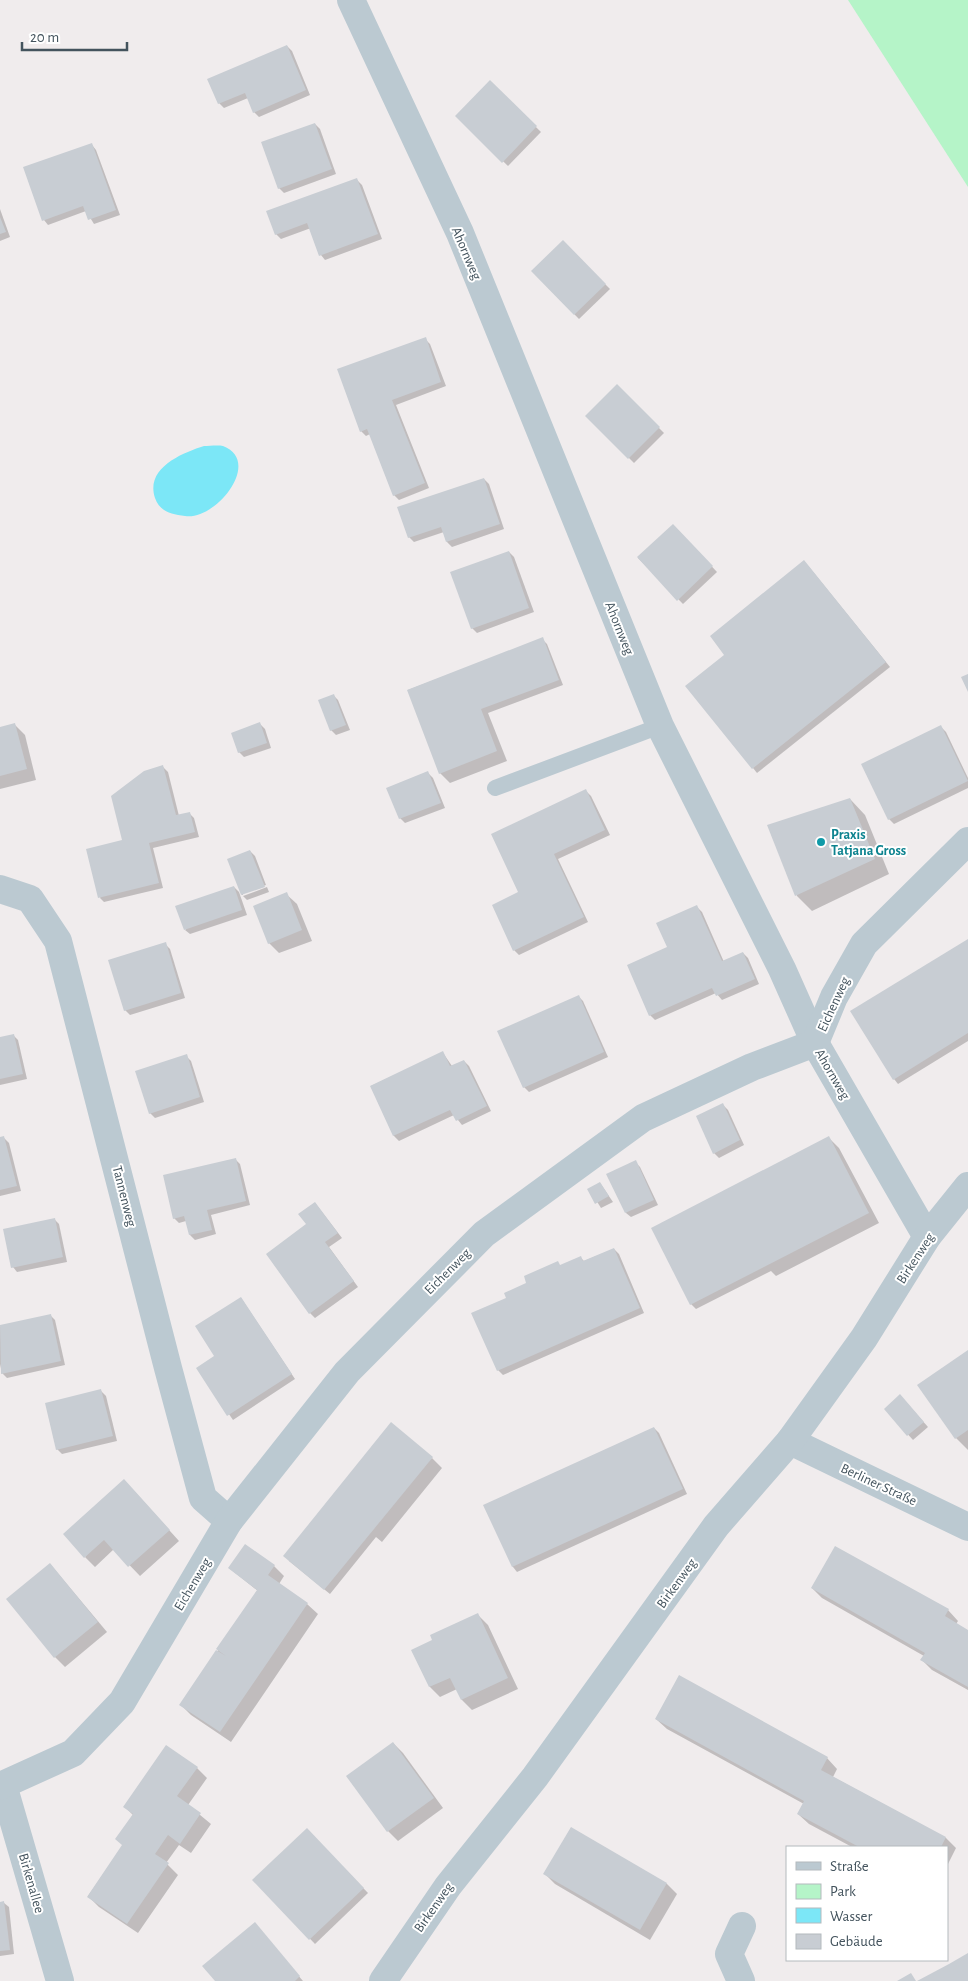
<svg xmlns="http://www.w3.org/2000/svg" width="968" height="1981" viewBox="0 0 968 1981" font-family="'Alegreya Sans',sans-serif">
<rect width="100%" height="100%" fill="#f0eced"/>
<!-- green -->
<path fill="#b5f4c8" d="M848,0H968V187Z"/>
<!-- water -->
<path fill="#7ce7f7" d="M204,446C209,446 218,445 223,446C263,461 216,521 185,516C171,514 160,512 155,498C145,468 182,453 204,446Z"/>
<!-- shadow -->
<g fill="#0003">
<path d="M287,46L292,51L310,95L259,117L254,112L248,98L224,108L219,103Z"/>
<path d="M490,82L541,132L508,166L456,116Z"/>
<path d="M315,124L320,129L336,174L284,193L279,188Z"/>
<path d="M92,145L96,150L120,215L94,224L86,211L48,225L44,220Z"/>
<path d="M357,180L362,185L382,239L325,260L321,255L311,228L281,239L276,234Z"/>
<path d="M0,209L10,237L0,241Z"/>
<path d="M563,242L610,289L579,319L532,271Z"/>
<path d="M425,339L430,344L446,386L396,405L429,488L399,500L394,495L370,434L366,436L361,431Z"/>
<path d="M617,386L664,433L634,463L587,416Z"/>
<path d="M484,479L489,484L504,529L452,547L447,542L444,532L414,542L409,537Z"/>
<path d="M673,525L717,572L683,604L638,558Z"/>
<path d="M509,552L514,557L534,612L477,633L472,628Z"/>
<path d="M809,567L890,667L757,773L753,768L726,655Z"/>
<path d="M542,639L547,644L563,685L488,713L507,761L450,783L440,773L408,690Z"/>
<path d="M333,695L338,700L350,730L336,735L331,730Z"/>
<path d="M260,724L265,729L271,748L244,757L239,752Z"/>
<path d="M15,725L25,735L36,780L0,789V729Z"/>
<path d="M941,727L946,732L968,778V788L894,824L889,819Z"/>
<path d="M163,767L168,772L179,816L189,813L194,818L199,837L153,848L163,888L104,902L100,898L124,841Z"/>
<path d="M428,773L433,778L445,808L405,823L400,818Z"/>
<path d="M586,791L591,796L610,835L558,859L588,922L519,955L514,950L520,893Z"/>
<path d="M850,799L865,815L889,874L812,911L797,896L769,826Z"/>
<path d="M250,851L255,856L266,885L243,893V895H242Z"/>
<path d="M234,887L239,892L247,915L190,934L185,930Z"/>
<path d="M267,887L269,892L247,900L243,896Z"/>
<path d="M286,894L297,904L312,941L279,953L269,943Z"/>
<path d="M697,907L702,912L724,962L743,953L748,958L759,984L722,1000L716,993L655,1020L650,1015L668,947Z"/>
<path d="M968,940V1041L898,1084L894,1079Z"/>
<path d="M165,944L170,949L185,998L130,1015L125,1010Z"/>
<path d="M578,996L583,1001L608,1057L529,1092L524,1087Z"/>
<path d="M13,1035L18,1040L27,1079L0,1085V1038Z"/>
<path d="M443,1053L452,1066L464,1061L469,1066L491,1111L462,1125L454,1115L399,1141L394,1136L371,1086Z"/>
<path d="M186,1056L191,1061L204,1102L155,1118L150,1113Z"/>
<path d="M723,1105L728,1110L744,1145L719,1158L714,1153Z"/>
<path d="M4,1138L9,1143L21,1191L0,1196V1139Z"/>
<path d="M829,1138L839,1148L879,1223L776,1276L771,1271L696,1309L691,1304Z"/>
<path d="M235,1159L240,1164L250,1205L211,1215L216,1234L195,1240L190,1235L186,1221L179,1223L174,1218Z"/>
<path d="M635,1162L640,1167L658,1205L631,1217L626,1213Z"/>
<path d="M600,1183L613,1202L601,1208L589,1189Z"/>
<path d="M315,1203L342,1238L329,1247L358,1287L315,1318L310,1313L307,1225Z"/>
<path d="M54,1219L59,1224L67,1262L17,1272L13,1267Z"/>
<path d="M614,1249L619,1254L644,1313L503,1375L498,1370L561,1266L581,1258L584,1261Z"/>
<path d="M241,1298L295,1379L233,1420L198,1369L216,1356Z"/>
<path d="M50,1315L55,1320L65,1365L7,1378L2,1373L0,1364V1327Z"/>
<path d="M968,1351V1450L956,1438Z"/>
<path d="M101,1391L106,1396L117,1441L62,1454L57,1449Z"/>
<path d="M905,1401L928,1427L913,1440L885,1409Z"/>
<path d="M654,1428L659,1433L687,1494L517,1572L513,1567L485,1505Z"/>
<path d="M432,1458L442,1468L382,1542L376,1537L330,1594L289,1561Z"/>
<path d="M134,1491L179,1541L140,1576L114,1549L95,1567L85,1557Z"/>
<path d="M50,1564L107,1632L65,1667L55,1657Z"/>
<path d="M274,1566L284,1576L279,1584L307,1604L318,1614L231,1742L191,1715L181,1705L258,1591L229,1568Z"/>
<path d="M812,1588L948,1610L958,1621L956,1624L968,1631V1690L932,1670L922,1660L924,1656L822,1598Z"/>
<path d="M477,1614L488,1625L518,1689L472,1710L462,1700L457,1689L440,1697L430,1687L413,1650L434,1641Z"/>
<path d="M656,1719L827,1758L837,1769L833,1777L946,1838L956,1848L947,1866V1847H852L809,1824L798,1814L804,1804L667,1729Z"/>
<path d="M393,1743L403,1753L443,1808L398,1841L388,1831Z"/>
<path d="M197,1768L207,1778L188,1805L211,1824L191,1853L179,1845L166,1863L178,1875L138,1933L99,1907L88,1896L123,1846L134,1816L125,1807Z"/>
<path d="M571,1828L667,1884L677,1894L650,1940L555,1884L545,1874Z"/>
<path d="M307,1830L368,1893L315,1944L254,1880Z"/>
<path d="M0,1903H4L9,1907L14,1954L0,1956Z"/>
<path d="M259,1929L303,1981H216Z"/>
</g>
<!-- building -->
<g fill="#c8cdd3">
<path d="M287,45L306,90L253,113L245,93L218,104L207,79Z"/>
<path d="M490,80L537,126L502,163L455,116Z"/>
<path d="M315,123L332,169L278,189L261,142Z"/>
<path d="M92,143L116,210L88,220L83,206L42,221L23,167Z"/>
<path d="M357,178L378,234L319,256L307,223L275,235L266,211Z"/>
<path d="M0,217L6,232L0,234Z"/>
<path d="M563,240L606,284L574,315L531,271Z"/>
<path d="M426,337L441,382L392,400L425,483L393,496L367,429L360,432L337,369Z"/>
<path d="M617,384L660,427L628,459L585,416Z"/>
<path d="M484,478L500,524L446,542L441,527L408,538L397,507Z"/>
<path d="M673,524L713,566L677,601L637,557Z"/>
<path d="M509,551L529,608L471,629L450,572Z"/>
<path d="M804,560L886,662L752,769L685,686L724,655L710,636Z"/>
<path d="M543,637L559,680L481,709L497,751L439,774L407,690Z"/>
<path d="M968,674V692L961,677Z"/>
<path d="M334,694L346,725L330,731L318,700Z"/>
<path d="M260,722L267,743L238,753L231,733Z"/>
<path d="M15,723L27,769L0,776V727Z"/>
<path d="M941,725L968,781L888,820L861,764Z"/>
<path d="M163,765L176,815L190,812L195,832L149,843L159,883L98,898L86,849L122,840L111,796L144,771Z"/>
<path d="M428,771L441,803L399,819L386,788Z"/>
<path d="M586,789L605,830L554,854L584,917L513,951L492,905L518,892L491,834Z"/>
<path d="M850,798L875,859L795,896L767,825Z"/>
<path d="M250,850L265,887L241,895L227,859Z"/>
<path d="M234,886L242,910L184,930L175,906Z"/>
<path d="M287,892L302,930L268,944L253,906Z"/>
<path d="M697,905L722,961L743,952L755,979L716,996L712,988L649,1016L627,965L667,947L656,923Z"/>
<path d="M968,939V1033L893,1080L850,1011Z"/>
<path d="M166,942L181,993L124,1011L108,960Z"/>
<path d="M579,995L604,1052L523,1088L497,1031Z"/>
<path d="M14,1034L23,1074L0,1079V1037Z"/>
<path d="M443,1051L450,1066L464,1060L487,1106L456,1121L450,1110L393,1136L370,1086Z"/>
<path d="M187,1054L200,1097L149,1114L135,1071Z"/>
<path d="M723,1103L740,1140L713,1154L696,1116Z"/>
<path d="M4,1136L17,1186L0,1190V1137Z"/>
<path d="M829,1136L869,1213L690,1305L651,1228Z"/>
<path d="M236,1158L246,1201L207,1210L212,1230L189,1235L184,1216L173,1219L163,1175Z"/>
<path d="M636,1160L654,1200L625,1213L606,1174Z"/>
<path d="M600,1182L609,1196L595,1204L587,1189Z"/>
<path d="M315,1202L338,1233L325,1242L354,1281L309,1314L266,1254L306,1224L298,1214Z"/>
<path d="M55,1218L63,1257L11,1268L3,1229Z"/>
<path d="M614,1248L640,1308L497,1371L471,1313L506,1298L504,1293L526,1283L524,1276L558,1261L560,1265L581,1256L583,1261Z"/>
<path d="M241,1297L292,1374L227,1416L196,1368L214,1356L195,1326Z"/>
<path d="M51,1314L61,1361L1,1374L0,1325Z"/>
<path d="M968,1350V1430L955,1439L917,1385Z"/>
<path d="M101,1389L113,1436L56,1450L45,1403Z"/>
<path d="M900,1394L924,1422L907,1436L884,1409Z"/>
<path d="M391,1422L433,1457L324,1590L283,1556Z"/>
<path d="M654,1427L683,1489L512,1567L483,1505Z"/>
<path d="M124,1479L170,1530L128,1567L104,1540L84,1558L63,1534Z"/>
<path d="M245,1544L275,1565L268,1575L308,1603L220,1732L179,1705L216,1650L226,1656L216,1649L257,1590L228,1568Z"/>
<path d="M835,1546L949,1609L945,1616L968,1630V1687L920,1660L925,1653L811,1588Z"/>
<path d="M50,1563L98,1622L54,1658L6,1599Z"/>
<path d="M478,1613L508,1678L461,1700L450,1678L429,1687L411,1650L432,1640L430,1635Z"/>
<path d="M679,1675L828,1757L821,1770L946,1837L941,1847H859L797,1814L804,1801L655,1719Z"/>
<path d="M393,1742L434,1798L387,1832L346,1776Z"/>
<path d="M166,1745L198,1767L177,1796L201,1813L180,1844L168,1835L155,1854L169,1863L127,1924L87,1897L122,1845L115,1839L133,1814L123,1807Z"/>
<path d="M571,1827L667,1883L640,1930L543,1874Z"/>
<path d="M307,1828L364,1888L309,1940L252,1880Z"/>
<path d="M4,1901L10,1950L0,1951V1902Z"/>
<path d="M255,1922L300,1976L295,1981H215L202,1966Z"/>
<path d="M968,1953V1981H917L949,1964Z"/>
<path d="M911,1973L916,1981H897Z"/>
</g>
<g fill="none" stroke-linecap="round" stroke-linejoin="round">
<!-- service -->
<path stroke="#bbc9d1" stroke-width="16" d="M495,788L660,726"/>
<!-- minor -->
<g stroke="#bbc9d1" stroke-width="28">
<path d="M351,0L460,233L660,726L782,969L815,1043L927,1237"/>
<path d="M0,889L30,899L58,941L168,1368L203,1498L229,1521"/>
<path d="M790,1441L968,1527"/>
<path d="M3,1785L60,1981"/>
<path d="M0,1786L73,1753L122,1702L229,1521L347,1372L484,1234L643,1118L752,1067L815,1043L834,997L864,944L968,841"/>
<path d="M383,1981L448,1886L535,1777L716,1526L790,1441L864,1338L927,1237L968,1186"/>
<path d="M741,1981L729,1954L742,1926"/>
</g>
</g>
<!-- markers -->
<circle fill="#0f9aa8" stroke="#fff" stroke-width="2" cx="821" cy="842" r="5"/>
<g text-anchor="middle" stroke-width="4" stroke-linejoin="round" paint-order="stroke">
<!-- street labels -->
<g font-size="14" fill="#43535d" stroke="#fff">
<text transform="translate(467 253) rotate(67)" y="5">Ahornweg</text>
<text transform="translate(620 628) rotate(68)" y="5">Ahornweg</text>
<text transform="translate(833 1004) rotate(-65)" y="5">Eichenweg</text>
<text transform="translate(833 1074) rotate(60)" y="5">Ahornweg</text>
<text transform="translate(125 1196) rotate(76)" y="5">Tannenweg</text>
<text transform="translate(915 1258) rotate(-57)" y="5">Birkenweg</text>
<text transform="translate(447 1271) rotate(-45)" y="5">Eichenweg</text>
<text transform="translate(879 1484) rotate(25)" y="5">Berliner Straße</text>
<text transform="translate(676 1583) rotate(-54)" y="5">Birkenweg</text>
<text transform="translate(192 1584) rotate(-59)" y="5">Eichenweg</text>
<text transform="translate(32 1883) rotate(74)" y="5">Birkenallee</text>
<text transform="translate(433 1907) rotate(-55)" y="5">Birkenweg</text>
</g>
<!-- culture labels -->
<g font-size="14" font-weight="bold" fill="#0d838f" stroke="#fff" text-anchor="start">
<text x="831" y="839">Praxis<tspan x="831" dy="16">Tatjana Gross</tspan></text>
</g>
</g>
<!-- legend -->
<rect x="786" y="1846" width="162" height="115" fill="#ffffff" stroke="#b4babe"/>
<rect x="796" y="1862" width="25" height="8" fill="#bbc9d1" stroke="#b4babe"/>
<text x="830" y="1871" font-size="15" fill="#43535d">Straße</text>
<rect x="796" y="1884" width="25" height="15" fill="#b5f4c8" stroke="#b4babe"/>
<text x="830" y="1896" font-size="15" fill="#43535d">Park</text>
<rect x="796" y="1908" width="25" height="15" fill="#7ce7f7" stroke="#b4babe"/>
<text x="830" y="1921" font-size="15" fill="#43535d">Wasser</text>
<rect x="796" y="1934" width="25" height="15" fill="#c8cdd3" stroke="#b4babe"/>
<text x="830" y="1946" font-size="15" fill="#43535d">Gebäude</text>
<!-- scale -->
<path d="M22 42v8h105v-8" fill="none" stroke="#43535d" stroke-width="2.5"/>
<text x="30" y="42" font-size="15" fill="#43535d" stroke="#ffffff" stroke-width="4" paint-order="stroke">20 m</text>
</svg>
